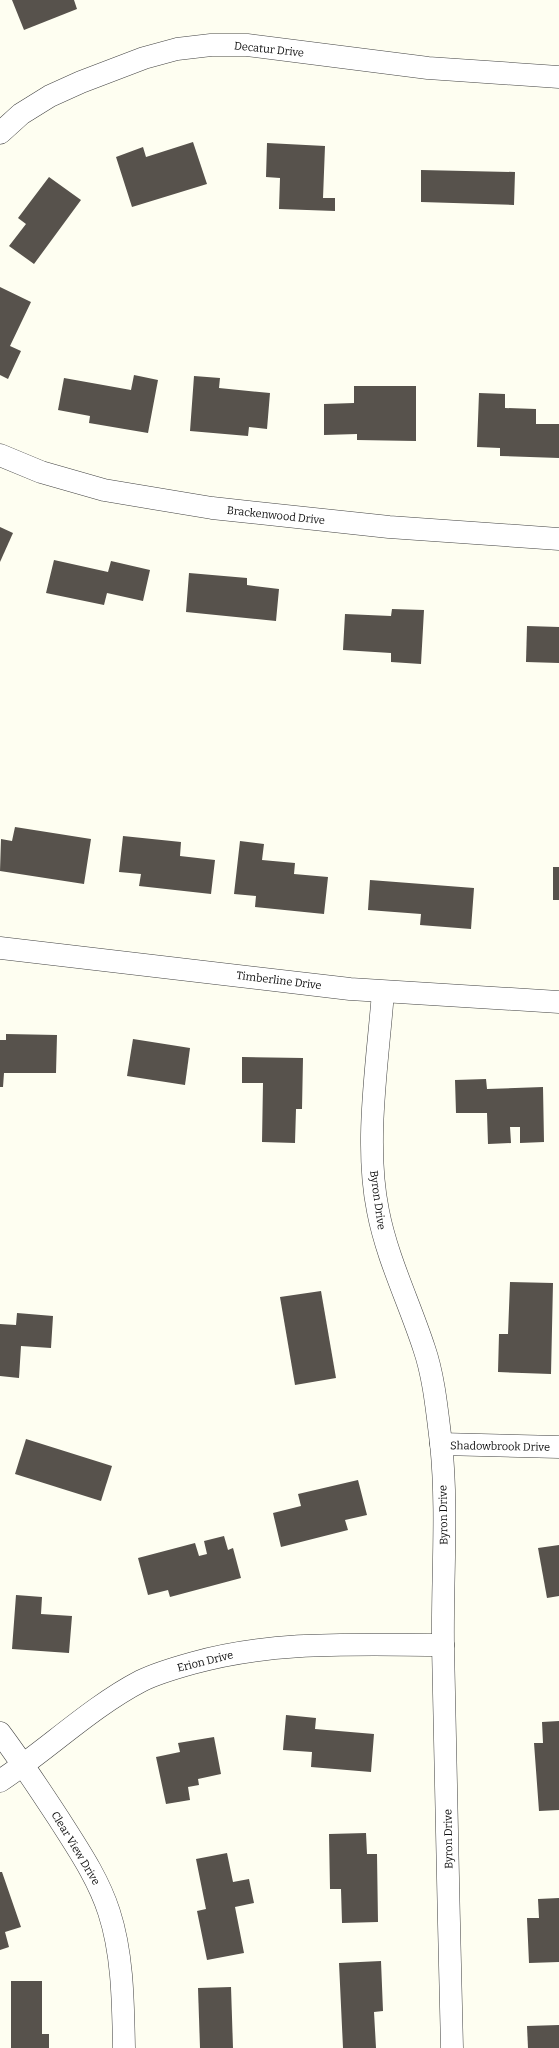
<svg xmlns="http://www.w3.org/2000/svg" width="559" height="2048" viewBox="0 0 559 2048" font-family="Bitter,serif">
<rect width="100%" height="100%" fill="#fefef1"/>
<!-- building -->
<g fill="#57524c">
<path d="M12,0H74L77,9L24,30Z"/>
<path d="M193,142L207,184L132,207L116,157L143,147L146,157Z"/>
<path d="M267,143L325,146L323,198H335V211L279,209L280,178L266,177Z"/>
<path d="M421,170L515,172L514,205L421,202Z"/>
<path d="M49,177L81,200L34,264L9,246L26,224L18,218Z"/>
<path d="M0,287L31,302L10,346L21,351L8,379L0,375Z"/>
<path d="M134,375L158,380L148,433L89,423L90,416L58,410L64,378L131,390Z"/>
<path d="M194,376L220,378L219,388L270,393L267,429L249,427L248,436L190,431Z"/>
<path d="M354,386H416V441L357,440V434L324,435V404L354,403Z"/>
<path d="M479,393L505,394V408L536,409V424H559V458L500,456V448L477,447Z"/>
<path d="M0,527L13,533L0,562Z"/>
<path d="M54,560L108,572L111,561L150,570L143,601L107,593L104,605L46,593Z"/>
<path d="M189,573L247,578V585L279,589L276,621L186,612Z"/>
<path d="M392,609L424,610L421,664L391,662V653L343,650L345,614L391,616Z"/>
<path d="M527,626L559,627V663L526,662Z"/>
<path d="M15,827L91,839L84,884L0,871L1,839L12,841Z"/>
<path d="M123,836L181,842L180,856L215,860L211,894L139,886L141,874L119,872Z"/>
<path d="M240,841L264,844L262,860L295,863L294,874L328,877L324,914L255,907L256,896L234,894Z"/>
<rect x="553" y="867" width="6" height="33"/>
<path d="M370,880L474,888L471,929L420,925L421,914L368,910Z"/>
<path d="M6,1034L57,1035L56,1073H4L3,1087H0V1040H6Z"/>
<path d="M133,1039L190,1048L185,1085L127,1076Z"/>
<path d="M242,1057L303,1058L302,1109H296L295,1143L262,1142L263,1083H242Z"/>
<path d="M486,1079L487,1089L543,1087L544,1142L520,1143V1127H510L511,1143L488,1144L487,1113H456L455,1080Z"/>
<path d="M510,1282L553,1283L551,1374L498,1372L499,1334H508Z"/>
<path d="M321,1291L336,1378L295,1385L280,1297Z"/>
<path d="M17,1313L53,1316L51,1348L21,1346L19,1378L0,1376V1324L16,1325Z"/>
<path d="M26,1439L112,1466L101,1501L15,1474Z"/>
<path d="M358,1480L367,1515L345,1520L348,1530L281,1547L273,1513L301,1506L298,1494Z"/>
<path d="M224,1536L228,1550L233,1548L241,1578L170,1597L168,1590L148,1595L138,1558L195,1543L199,1556L207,1554L204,1541Z"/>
<path d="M559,1545V1596L547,1598L538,1548Z"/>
<path d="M16,1595L42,1597L41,1614L72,1616L69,1653L12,1649Z"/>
<path d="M286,1715L316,1718L315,1729L374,1734L371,1772L311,1767L312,1752L283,1750Z"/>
<path d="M559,1721V1810L539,1811L534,1743H543L542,1722Z"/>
<path d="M214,1737L221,1774L198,1779L199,1785L188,1787L190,1800L166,1804L156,1757L180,1752L178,1743Z"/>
<path d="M366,1833L367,1854H377L378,1922L342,1923L341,1889H330L329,1834Z"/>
<path d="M227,1853L233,1882L249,1879L254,1903L235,1907L244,1953L207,1960L197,1911L206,1909L196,1859Z"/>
<path d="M0,1872H2L21,1927L5,1932L9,1947L0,1950Z"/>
<path d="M559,1898V1962L529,1963L527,1918H539L538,1899Z"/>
<path d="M381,1961L383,2011L374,2012L376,2048H343L339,1963Z"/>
<path d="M11,1981H42V2034H49V2048H11Z"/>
<path d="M231,1987L233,2048H200L198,1988Z"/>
<path d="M559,2025V2048H528L527,2026Z"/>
</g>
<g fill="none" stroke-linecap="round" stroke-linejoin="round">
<!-- street casing -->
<g stroke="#424242" stroke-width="23">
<g id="street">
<path d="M0,133L21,114L50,96L81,82L144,58L177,49L211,45H247L428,68L559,77"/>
<path d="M0,455L41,472L104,490L212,508L389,527L559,539"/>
<path d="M0,948L350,989L559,1002"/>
<path d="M383,992C378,1060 364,1143 378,1211C387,1258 409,1302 424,1348C434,1377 437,1411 441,1443C448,1510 442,1579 443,1646C445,1780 449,1914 452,2048"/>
<path d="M441,1444L559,1447"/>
<path d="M0,1733C21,1761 40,1790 59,1819C78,1849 98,1878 109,1912C123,1955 123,2003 124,2048"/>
<path d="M0,1781C47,1750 91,1707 141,1681C157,1673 175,1668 193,1663C274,1640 359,1645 443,1645"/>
</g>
</g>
<!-- street -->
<use href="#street" stroke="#fff" stroke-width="22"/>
</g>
<g text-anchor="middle" stroke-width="4" stroke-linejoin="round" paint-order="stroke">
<!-- street labels -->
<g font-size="11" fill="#0f0f0f" stroke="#fff">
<text transform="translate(269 49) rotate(6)" y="4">Decatur Drive</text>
<text transform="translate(276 515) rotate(6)" y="4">Brackenwood Drive</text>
<text transform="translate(279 980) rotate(7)" y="4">Timberline Drive</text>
<text transform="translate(378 1200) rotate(82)" y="4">Byron Drive</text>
<text transform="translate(500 1446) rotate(1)" y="4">Shadowbrook Drive</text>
<text transform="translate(443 1515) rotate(-91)" y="4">Byron Drive</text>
<text transform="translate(205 1661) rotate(-14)" y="4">Erion Drive</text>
<text transform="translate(448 1839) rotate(-91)" y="4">Byron Drive</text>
<text transform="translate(76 1848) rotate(59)" y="4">Clear View Drive</text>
</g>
</g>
</svg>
